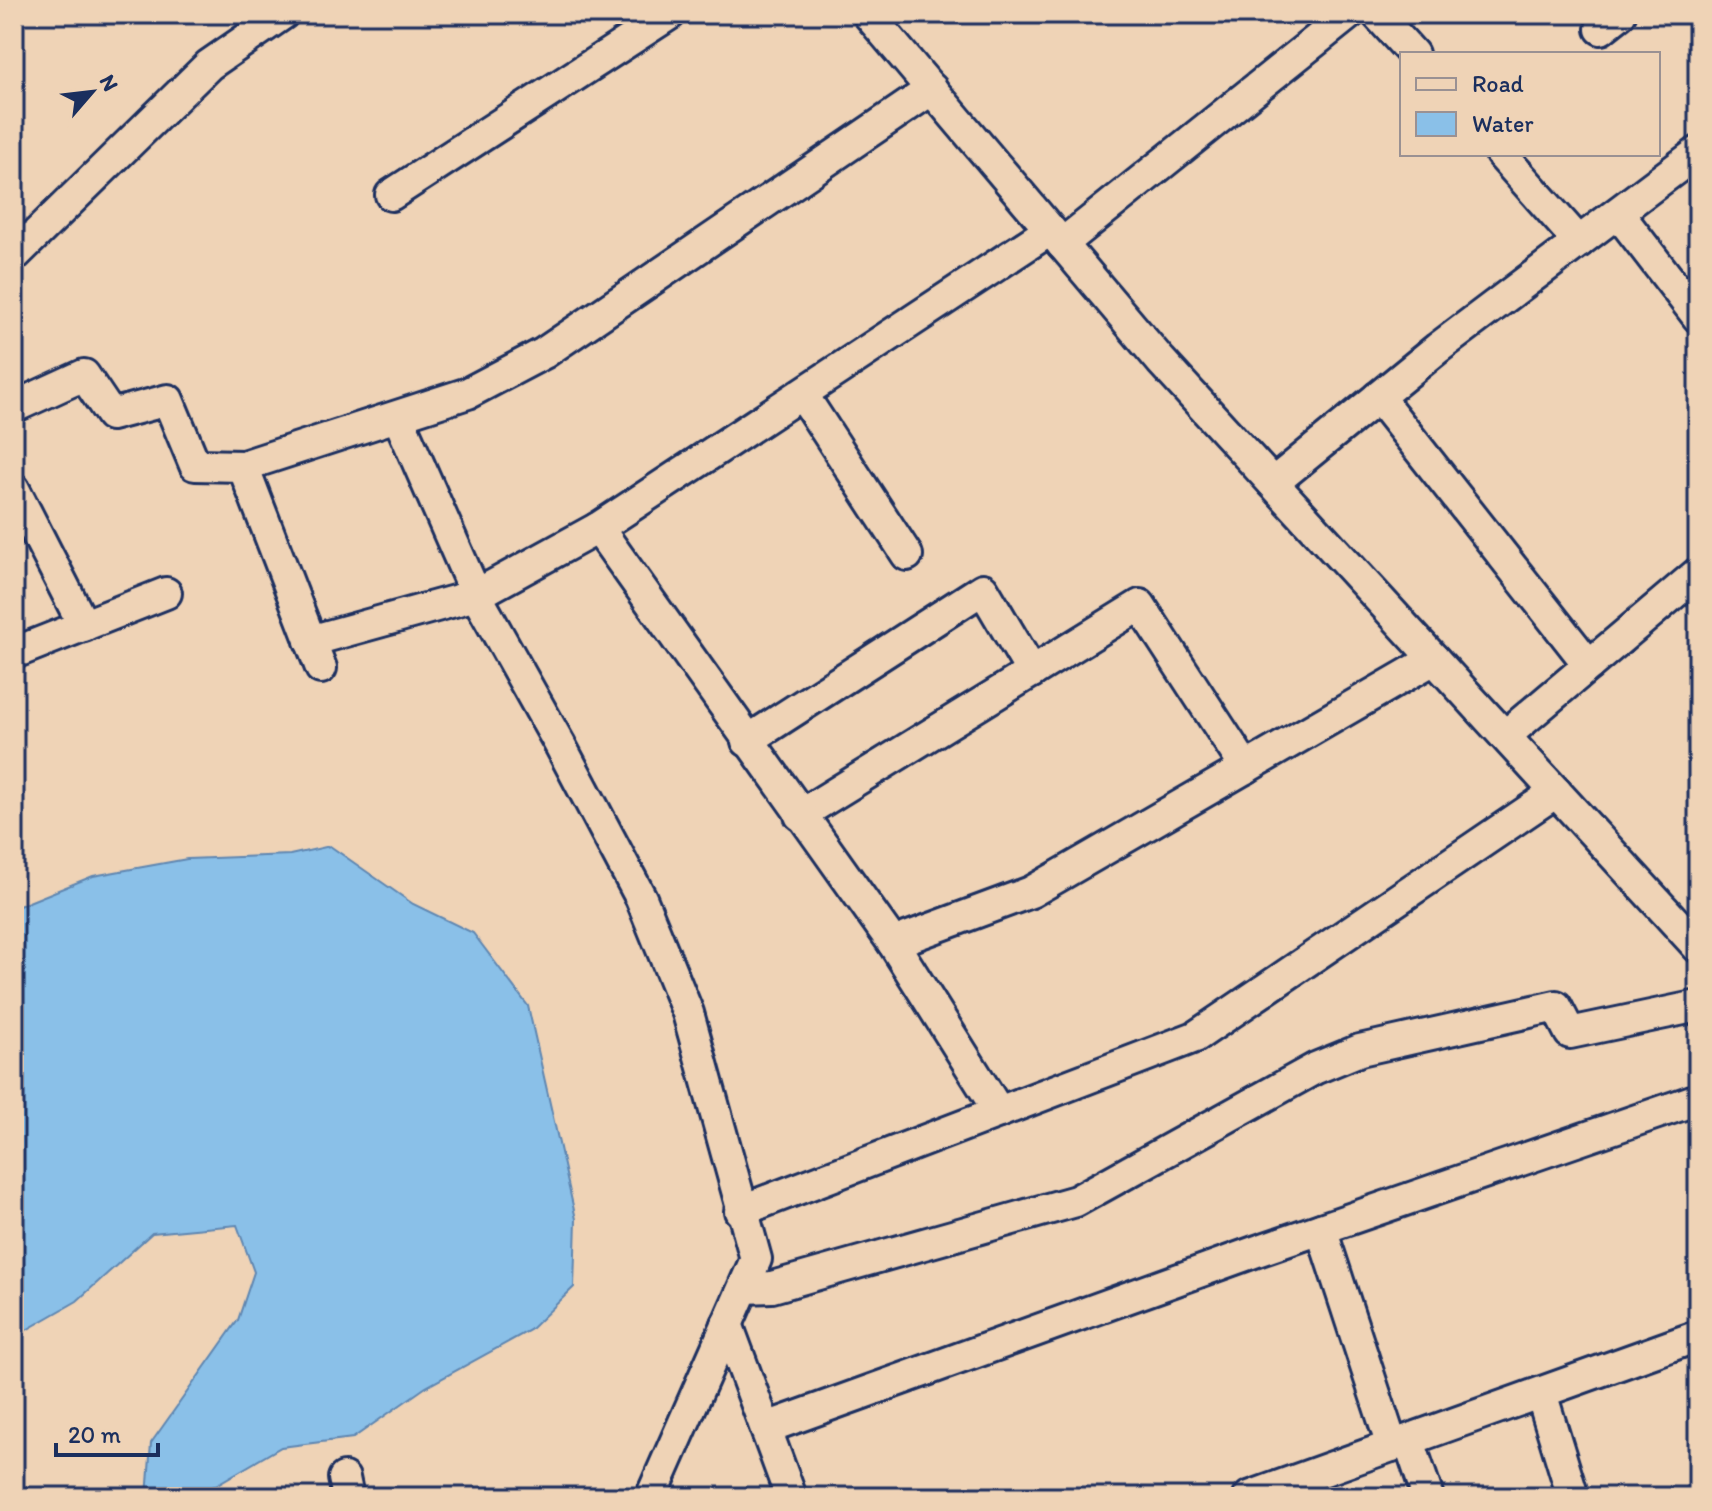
<svg xmlns="http://www.w3.org/2000/svg" width="1712" height="1511" viewBox="0 0 1712 1511" font-family="Itim,sans-serif">
<rect width="100%" height="100%" fill="#efd3b6"/>
<filter id="ink" filterUnits="userSpaceOnUse"><feTurbulence type="fractalNoise" baseFrequency=".0125" numOctaves="2"/><feDisplacementMap in="SourceGraphic" scale="16" xChannelSelector="R" yChannelSelector="G"/><feConvolveMatrix kernelMatrix="1 2 1 2 8 2 1 2 1" color-interpolation-filters="sRGB"/></filter>
<g filter="url(#ink)">
<!-- water -->
<path fill="#8ac0e8" stroke="#5e86b1" stroke-width="2" d="M330,846L413,904L473,933L528,1006L576,1219L574,1287L530,1330L426,1387L353,1438L281,1447L195,1497H147L151,1443L238,1320L254,1272L237,1225L152,1233L77,1301L14,1337V908L93,876L187,859L290,855Z"/>
<g fill="none" stroke-linecap="round" stroke-linejoin="round">
<!-- street casing -->
<g stroke="#1b2f5e" stroke-width="36">
<g id="street">
<path d="M868,14L1161,361L1698,947"/>
<path d="M1377,14L1413,54"/>
<path d="M1601,29L1620,14"/>
<path d="M1501,154L1579,242"/>
<path d="M391,195L670,14"/>
<path d="M1618,213L1698,317"/>
<path d="M1062,244L1349,14"/>
<path d="M14,256L209,65L283,14"/>
<path d="M802,394L907,555"/>
<path d="M1378,397L1589,665"/>
<path d="M14,407L84,375L111,415L168,400L195,465L243,466L468,393L544,353L932,89"/>
<path d="M398,417L476,595L559,743L641,898L688,1013L756,1259L651,1497"/>
<path d="M243,466L321,668"/>
<path d="M1273,483L1438,348L1698,152"/>
<path d="M14,489L84,626"/>
<path d="M310,641L476,595L598,528"/>
<path d="M14,653L166,593"/>
<path d="M1505,736L1698,573"/>
<path d="M747,741L983,589L1032,672"/>
<path d="M800,815L1140,605L1246,768"/>
<path d="M893,943L1031,892L1434,659"/>
<path d="M999,1112L893,943L598,528L1050,230"/>
<path d="M740,1211L1195,1037L1556,792"/>
<path d="M1321,1229L1392,1446"/>
<path d="M744,1288L772,1287L1076,1201L1316,1068L1360,1050L1556,1006L1570,1033L1698,1006"/>
<path d="M727,1324L791,1497"/>
<path d="M1541,1393L1573,1497"/>
<path d="M766,1428L1257,1251L1698,1099"/>
<path d="M1409,1441L1428,1497"/>
<path d="M344,1478L348,1497"/>
<path d="M1249,1497L1698,1336"/>
</g>
</g>
<!-- street -->
<use href="#street" stroke="#efd3b6" stroke-width="30"/>
</g>
</g>
<!-- margin -->
<rect width="1712" height="1511" fill="none" stroke="#efd3b6" stroke-width="48"/>
<rect x="24" y="24" width="1664" height="1463" fill="none" stroke="#1b2f5e" stroke-width="3" filter="url(#ink)"/>
<!-- legend -->
<rect x="1400" y="52" width="260" height="104" fill="#efd3b6" stroke="#9a9193" stroke-width="2"/>
<rect x="1416" y="78" width="40" height="12" fill="#efd3b6" stroke="#9a9193" stroke-width="2"/>
<text x="1472" y="92" font-size="24" fill="#1b2f5e">Road</text>
<rect x="1416" y="112" width="40" height="24" fill="#8ac0e8" stroke="#9a9193" stroke-width="2"/>
<text x="1472" y="132" font-size="24" fill="#1b2f5e">Water</text>
<!-- north arrow -->
<g transform="translate(92 92) rotate(62)" stroke="#efd3b6" stroke-width="6" paint-order="stroke">
<path d="M0-6L14 30L0 20L-14 30Z" fill="#1b2f5e"/>
<text y="-12" font-size="22" font-weight="bold" text-anchor="middle" fill="#1b2f5e">N</text>
</g>
<!-- scale -->
<path d="M56 1443v12h102v-12" fill="none" stroke="#1b2f5e" stroke-width="4"/>
<text x="68" y="1443" font-size="24" fill="#1b2f5e" stroke="#efd3b6" stroke-width="6" paint-order="stroke">20 m</text>
</svg>
